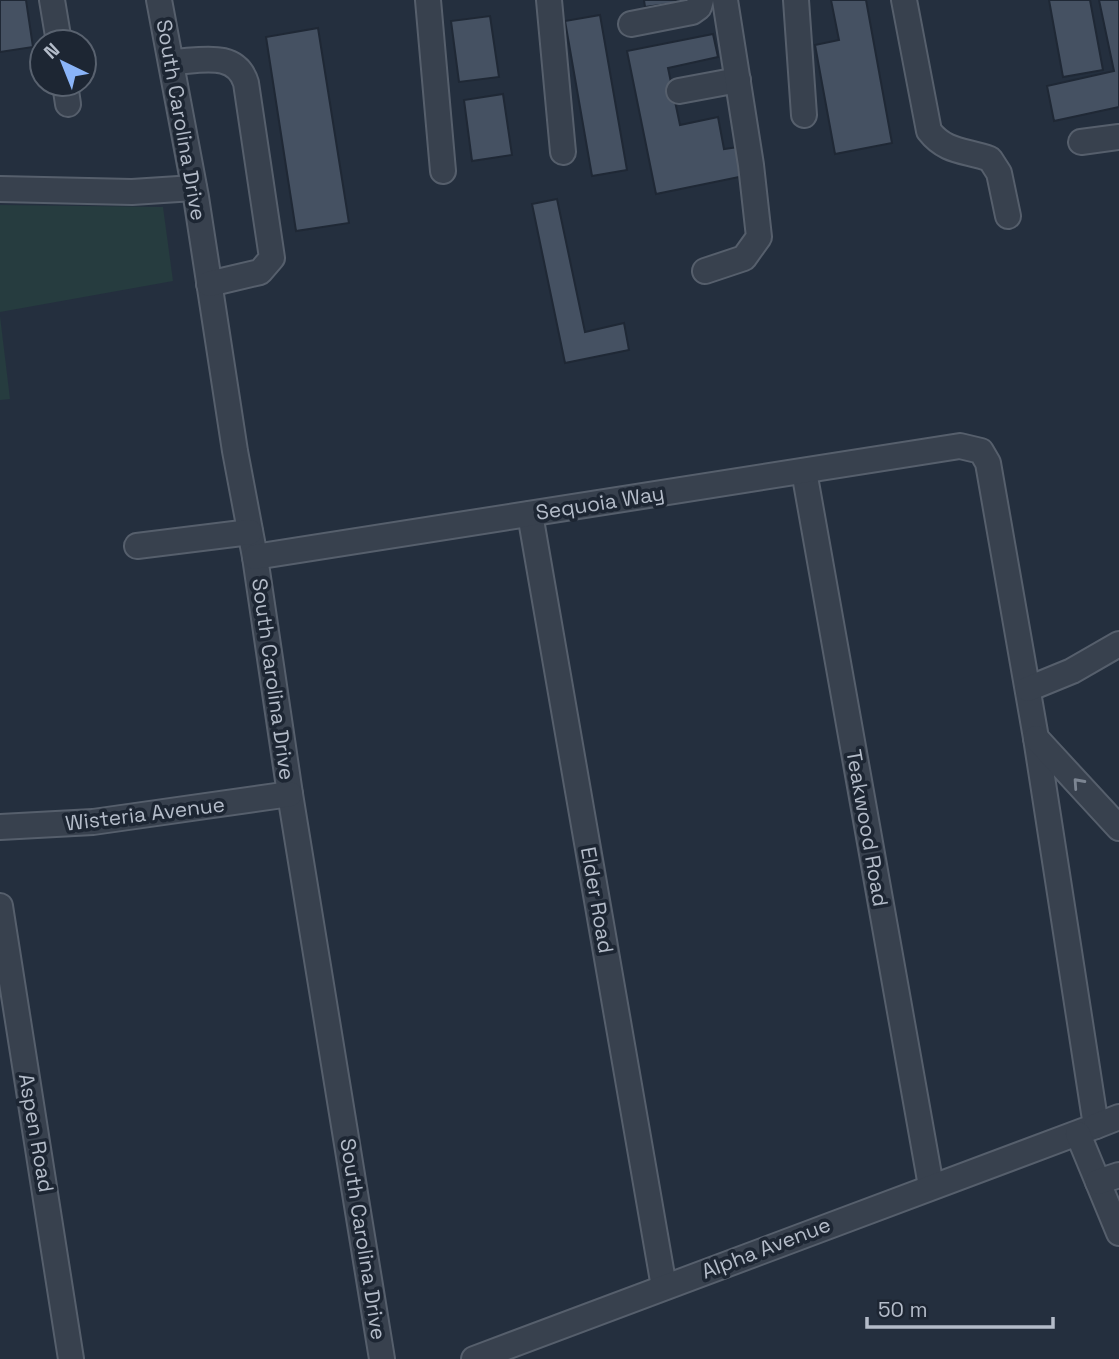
<svg xmlns="http://www.w3.org/2000/svg" width="1119" height="1359" viewBox="0 0 1119 1359" font-family="'Space Grotesk',sans-serif">
<rect width="100%" height="100%" fill="#242f3e"/>
<!-- green -->
<g fill="#263c3f">
<path d="M0,205L163,207L173,281L0,312Z"/>
<path d="M0,316L10,399L0,400Z"/>
</g>
<!-- building -->
<g fill="#455162" stroke="#1f2835" stroke-width="2">
<path d="M0,0H26L33,47L0,52Z"/>
<path d="M644,0H676V3L645,7Z"/>
<path d="M831,0H866L892,143L835,154L815,45L839,40Z"/>
<path d="M1049,0H1090L1103,70L1063,77Z"/>
<path d="M1099,0H1119V107L1054,121L1047,86L1114,71Z"/>
<path d="M600,15L627,170L592,176L565,21Z"/>
<path d="M490,16L499,77L459,82L451,21Z"/>
<path d="M318,28L349,223L296,231L266,37Z"/>
<path d="M713,34L718,57L668,68L680,125L718,117L724,149L738,147L744,176L656,194L627,51Z"/>
<path d="M503,94L512,155L472,161L464,100Z"/>
<path d="M557,199L585,332L624,323L629,350L565,363L532,204Z"/>
</g>
<g fill="none" stroke-linecap="round" stroke-linejoin="round">
<!-- minor casing -->
<g stroke="#565f6c" stroke-width="28">
<g id="minor">
<path d="M52,0L59,42"/>
<path d="M159,0L196,197L235,451L255,557L290,794L382,1359"/>
<path d="M428,0L443,171"/>
<path d="M549,0L563,152"/>
<path d="M796,0L804,115"/>
<path d="M904,0L929,131C946,153 966,150 990,159L999,173L1008,216"/>
<path d="M631,24L692,12L699,7L701,0"/>
<path d="M172,62C200,61 236,50 246,83L272,258L260,272L209,284"/>
<path d="M65,84L68,104"/>
<path d="M679,91L738,80"/>
<path d="M1081,142L1119,137"/>
<path d="M0,189L132,192L194,188"/>
<path d="M705,271L744,258L759,237L751,165L725,0"/>
<path d="M804,471L931,1186"/>
<path d="M530,514L664,1287"/>
<path d="M137,546L250,532"/>
<path d="M255,557L960,446L981,451L988,463L1036,738L1096,1126L474,1359"/>
<path d="M1028,689L1072,671L1119,644"/>
<path d="M1036,738L1119,828"/>
<path d="M0,827L93,822L290,794"/>
<path d="M0,906L71,1359"/>
<path d="M1096,1126L1119,1117"/>
<path d="M1078,1134L1119,1233"/>
<path d="M1098,1182L1119,1175"/>
</g>
</g>
<!-- minor -->
<use href="#minor" stroke="#38414e" stroke-width="24"/>
</g>
<!-- one-way arrows -->
<defs><path id="oneway-chevron" d="M-2-3.5L2.5 0L-2 3.5" fill="none" stroke-width="1.6" stroke-linecap="round" stroke-linejoin="round" transform="scale(1.75)"/></defs>
<use stroke="#7c8592" href="#oneway-chevron" transform="translate(1078 783) rotate(-132)"/>
<g text-anchor="middle" stroke-width="7" stroke-linejoin="round" paint-order="stroke">
<!-- street labels -->
<g font-size="21" fill="#b4bcc9" stroke="#1d2633">
<text transform="translate(181 120) rotate(80)" y="7">South Carolina Drive</text>
<text transform="translate(600 503) rotate(-9)" y="7">Sequoia Way</text>
<text transform="translate(273 679) rotate(82)" y="7">South Carolina Drive</text>
<text transform="translate(145 814) rotate(-7)" y="7">Wisteria Avenue</text>
<text transform="translate(867 828) rotate(80)" y="7">Teakwood Road</text>
<text transform="translate(597 900) rotate(80)" y="7">Elder Road</text>
<text transform="translate(36 1133) rotate(80)" y="7">Aspen Road</text>
<text transform="translate(363 1239) rotate(81)" y="7">South Carolina Drive</text>
<text transform="translate(766 1248) rotate(-21)" y="7">Alpha Avenue</text>
</g>
</g>
<!-- north arrow -->
<g transform="translate(63 63) rotate(317)"><circle r="33" fill="#1d2633" stroke="#59626f" stroke-width="2"/>
<path d="M0-5L12 26L0 18L-12 26Z" fill="#8ab4f8"/>
<text y="-10" font-size="19" font-weight="bold" text-anchor="middle" fill="#b4bcc9">N</text>
</g>
<!-- scale -->
<path d="M867 1317v10h186v-10" fill="none" stroke="#b4bcc9" stroke-width="3.5"/>
<text x="878" y="1317" font-size="21" fill="#b4bcc9" stroke="#1d2633" stroke-width="5" paint-order="stroke">50 m</text>
</svg>
